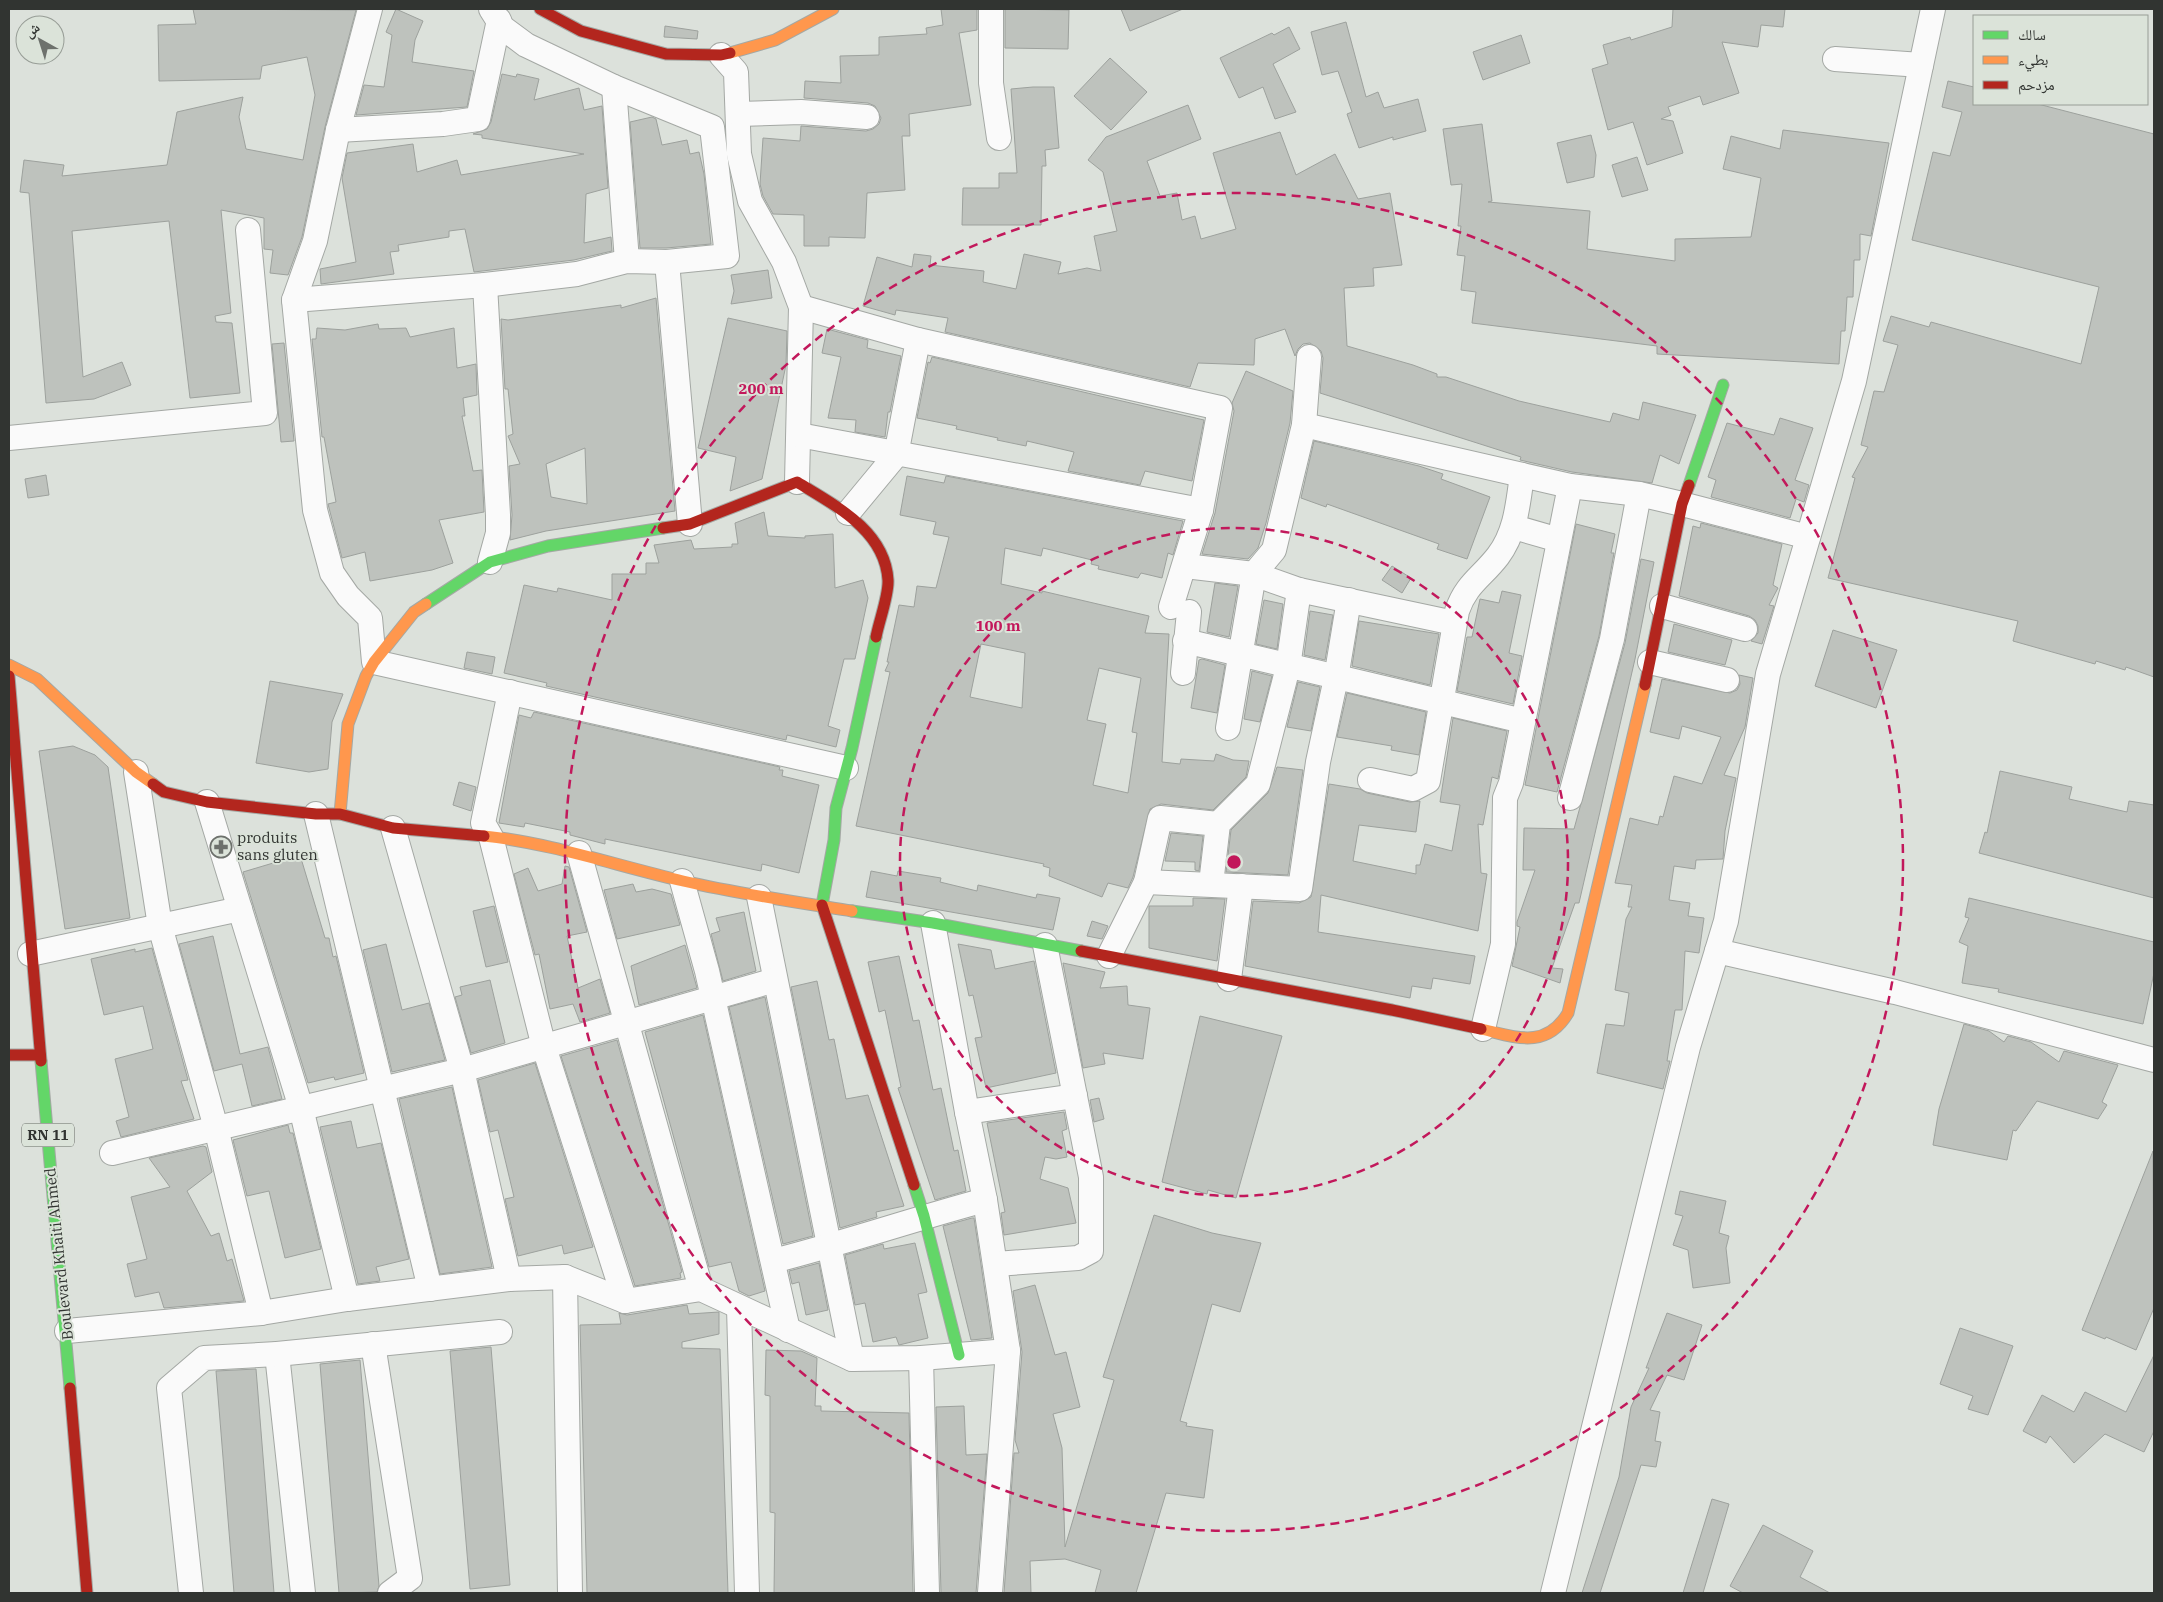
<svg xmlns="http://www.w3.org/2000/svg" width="2163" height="1602" viewBox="0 0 2163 1602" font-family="'IBM Plex Serif','Noto Naskh Arabic',serif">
<rect width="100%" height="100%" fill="#dce1db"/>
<!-- building -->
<g fill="#bec2bd" stroke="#9da19d" fill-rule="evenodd">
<path d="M193,9L356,10L325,127L302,237L288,275L270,273L273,250L264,249V218L221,210L231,313L215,316L216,322L232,323L240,393L190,398L169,221L72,231L83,377L122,362L131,385L94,399L46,403L29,193L20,192L24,160L64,165L62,176L167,165L177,112L243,97L239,117L246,149L303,160L315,95L307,57L262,66L260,79L159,81L158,25L196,24Z"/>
<path d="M396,9L423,21L415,40L412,62L474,71L467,107L356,115L364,85L384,87L392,35L386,32Z"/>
<path d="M941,9H977V30L959,33L971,105L909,114L910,136H902L905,190L867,193L865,238L829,237V246H804V215L773,214L763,196L760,184L763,138L800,141L801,126L866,131L873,129L879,124L881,118L875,106L868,103L804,98L805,81L841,83L840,56L879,55V37L927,34L926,28L943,25Z"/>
<path d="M1005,9L1069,10L1068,49L1005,48Z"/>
<path d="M1121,9H1183L1130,31Z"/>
<path d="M1673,9H1785L1783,27L1761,25L1758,47L1722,42L1739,93L1703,105L1700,96L1668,107L1671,115L1661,119L1673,121L1683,153L1647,165L1633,122L1608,130L1592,69L1608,64L1603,45L1630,37L1631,40L1672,27Z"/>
<path d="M1346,22L1366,97L1378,92L1384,108L1418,99L1426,131L1393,140V137L1359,148L1347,114L1352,112L1338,71L1322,75L1311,32Z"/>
<path d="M665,26L698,31L697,39L664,37Z"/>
<path d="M1289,27L1300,49L1273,64L1296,112L1275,119L1263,87L1239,98L1220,58L1272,33L1274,35Z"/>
<path d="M1521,35L1530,63L1483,80L1473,52Z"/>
<path d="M1110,58L1147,92L1111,130L1074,96Z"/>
<path d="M502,74L516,77L517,74L539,79L534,100L579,88L584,110L602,106L608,188L586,194L584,243L611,237L612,251L574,260L474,272L465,229L449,231V237L398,245L399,251L390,252L394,274L321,284L320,269L356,262L342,178L347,153L413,144L417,172L457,160L461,175L584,154L482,138V135L473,134L487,129L491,122Z"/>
<path d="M1948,81L1974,87V104H2038L2154,134V677L2126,667L2125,670L2096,661L2095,664L2013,641L2018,621L1828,578L1855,478L1852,477L1868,447L1861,445L1874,391L1884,392L1898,345L1883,341L1891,316L1929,327L1931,322L2081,364L2099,287L1912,240L1933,152L1950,156L1962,112L1942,107Z"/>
<path d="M1033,87H1054L1059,148L1045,150L1046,166H1042L1041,225H962L963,188H999V173H1017L1011,89Z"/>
<path d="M1188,105L1201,139L1147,161L1160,196L1177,193L1182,220L1195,216L1201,239L1236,229L1213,153L1280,132L1296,175L1335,154L1358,199L1390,193L1402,265L1373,268L1374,286L1344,288L1347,346L1413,365L1437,374V377H1446L1519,401L1610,422L1613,413L1639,420L1643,402L1696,415L1679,464L1660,455L1652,483L1572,472L1520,460L1521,457L1320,393L1323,358L1321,351L1310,343L1303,344L1298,349L1295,356L1285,329L1255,339L1254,365L1198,363L1190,387L945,332L948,318L896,310L895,315L863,306L877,257L912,267L914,254L931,256L930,265L984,271L983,282L1016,289L1024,254L1061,262L1058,274L1087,268L1101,271L1094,236L1117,231L1103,172L1088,160L1106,137Z"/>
<path d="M652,117L656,119L662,145L687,140L690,154L699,152L704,174L711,244L666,248H640L630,122Z"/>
<path d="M1482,124L1492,201L1488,202L1590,211L1587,249L1675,261V239L1751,237L1761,178L1723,169L1731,136L1780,149L1783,130L1889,143L1871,236L1860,234V260H1854L1853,297H1847L1845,331H1841L1839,364L1657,354V346L1472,323L1476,292L1461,290L1465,256L1457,255L1461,226H1458L1462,184L1451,185L1443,129Z"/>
<path d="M1591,135L1596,155L1594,177L1567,183L1557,143Z"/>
<path d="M1637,157L1648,190L1622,197L1612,165Z"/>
<path d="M768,270L772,298L731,304L734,291L731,275Z"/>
<path d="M656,298L675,511L546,531L510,540L512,515L509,466L520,464L508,436L513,434L508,389H505L501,319L508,320L621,305V308ZM585,448L587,504L551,497L546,464Z"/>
<path d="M728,318L787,331L786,365L762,479L730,491L736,457L698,448Z"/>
<path d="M378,324L379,329L406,328L410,337L454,328L457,368L476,364L477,395L463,398L465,416H462L473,471L482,470L484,512L439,520L453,563L432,570L370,581L365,552L342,558L329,508L328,504L336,502L324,437H322L312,339H316L317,328L345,330Z"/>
<path d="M827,329L868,340L867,348L901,356L890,412H888L885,437L855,432L856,420L828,418L841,357L822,353Z"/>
<path d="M284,343L294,441L281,442L272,344Z"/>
<path d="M932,357L1204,420L1192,481L1145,471L1140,485L1068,471L1074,452L1027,441L1026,446L997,440L998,438L956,429L957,426L917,418L928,362L930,363Z"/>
<path d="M1246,371L1293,391L1290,423L1266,523L1258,548L1248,559L1202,554L1215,513L1234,411L1232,403Z"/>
<path d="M1780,418L1813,428L1795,480L1809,485L1804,502L1796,499L1790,518L1711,497L1716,480L1708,477L1727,423L1774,435Z"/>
<path d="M1314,441L1419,466L1443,474L1441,479L1490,497L1467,559L1437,549L1439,544L1327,504L1326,507L1301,498Z"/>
<path d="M46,475L49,495L28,498L25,479Z"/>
<path d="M907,476L944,483L946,476L1183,521L1173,555L1168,553L1162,578L1141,573L1138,578L1098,569L1099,566L1091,564L1092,560L1043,548L1041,556L1005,548L1001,584L1042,593V591L1149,616L1145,633L1169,634L1162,762L1180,764L1181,759L1214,761L1216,754L1233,760L1249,761L1246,777L1213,810L1161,804L1150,809L1133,877L1128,888L1108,883L1102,897L1049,876L1050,868L1043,866L1044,864L856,826L890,672L885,671L889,662H887L899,605L914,607L917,586L936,588L949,537L933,534L936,522L900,515ZM981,644L1025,653L1022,708L970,697ZM1099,668L1141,678L1132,732L1137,733L1128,793L1093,785L1106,724L1087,720Z"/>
<path d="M764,512L768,536L805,538V536L833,534L835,588L863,580L868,598L855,659H844L828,726L840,730L836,747L787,735L786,740L546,686L547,683L504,673L524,585L557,592L558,588L612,600V574H646V563H659L654,545L691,540L694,549L732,547V544H738L735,523Z"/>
<path d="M1701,523L1782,544L1773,585L1778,588L1769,605L1774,606L1762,644L1751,641L1758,633V626L1755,620L1749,616L1679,596L1693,526L1700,528Z"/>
<path d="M1576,524L1615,534L1611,553H1614L1599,636L1557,792L1525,785Z"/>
<path d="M1641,559L1654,562L1635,659L1579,903H1575L1552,968L1563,969L1560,983L1512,966L1520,927L1517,926V922L1535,870H1523L1524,828L1574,829L1625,643Z"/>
<path d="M1392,566L1411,578L1402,593L1382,580Z"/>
<path d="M1215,583L1238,586L1229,637L1207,632Z"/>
<path d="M1502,591L1521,595L1509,653L1522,656L1513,704L1457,691L1467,637H1472L1480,599L1499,603Z"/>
<path d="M1264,600L1283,604L1277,649L1256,644Z"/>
<path d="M1310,611L1333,615L1325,660L1304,655Z"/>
<path d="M1359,621L1439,634L1430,685L1352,666Z"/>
<path d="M1674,624L1732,640L1725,665L1668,652Z"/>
<path d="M1833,630L1897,650L1876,708L1815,686Z"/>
<path d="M467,652L495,657L492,674L464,668Z"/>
<path d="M1202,659L1225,665L1217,713L1191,708L1199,660Z"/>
<path d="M1252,671L1272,676L1260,722L1244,719Z"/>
<path d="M1739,675L1753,678L1745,727L1724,775L1736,778L1725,831L1723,859L1696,860L1695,869L1674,866L1669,900L1690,903L1688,916L1704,918L1699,953L1685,951L1682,1010H1675L1667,1061H1670L1663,1089L1597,1073L1606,1024L1624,1026L1629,993L1615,990L1626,919L1632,907H1628L1632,885L1615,883L1630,818L1658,825L1660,816L1663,817L1674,776L1702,784L1721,737L1682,726L1679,739L1650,732L1662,679L1730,693L1737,690L1740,684Z"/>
<path d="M270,681L343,694L332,722L328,769L309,772L256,763Z"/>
<path d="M1298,682L1320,687L1311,731L1287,727Z"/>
<path d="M1347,693L1426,712L1419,755L1391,750L1392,746L1337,737Z"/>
<path d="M534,712L780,767L779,770H783L782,776L819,785L799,873L762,864L761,871L605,839V844L570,835V832L525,823L524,827L499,823L519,715L531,718Z"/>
<path d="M1453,718L1507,731L1498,779L1492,777L1483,825L1478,824L1481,873L1487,874L1478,931L1321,895L1318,932L1475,956L1470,984L1433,978L1431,989L1412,986L1410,998L1245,966L1253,901L1299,903L1311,897L1329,784L1360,789L1367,793L1410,802L1420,801L1416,832L1359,825L1353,861L1416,874V865H1420L1425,844L1452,851L1460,805L1440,802Z"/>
<path d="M73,746L95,755L108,767L130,918L65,929L39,751Z"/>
<path d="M1277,767L1303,770L1288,875L1226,872L1231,830L1268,793Z"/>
<path d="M2000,771L2072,787L2069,799L2127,812L2129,801L2154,805V898L1979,853L1985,832L1987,833Z"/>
<path d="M459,782L476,787L471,811L453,805Z"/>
<path d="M1171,833L1203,836L1199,871L1195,870V862L1165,861Z"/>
<path d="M300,855L325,938H329L333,957L336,956L364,1073L335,1080L334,1077L308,1083L243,872Z"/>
<path d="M565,866L569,867L587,932L567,936L578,988L600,979L610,1013L580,1022L573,1004L550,1009L539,954L535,955L514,874L528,868L538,891L562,884Z"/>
<path d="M871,871L897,876L898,871L941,878L940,882L977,891L978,885L1036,898L1037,894L1060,898L1053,930L866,897Z"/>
<path d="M633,884L636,892L652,889L671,894L680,925L617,939L604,890Z"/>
<path d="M1193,898L1225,899L1217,961L1149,948V906H1193Z"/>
<path d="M1969,898L2154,942V973L2143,1024L1998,992L1999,989L1962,983L1968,946L1959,942L1969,918L1965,917Z"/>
<path d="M494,906L508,962L486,967L473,911Z"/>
<path d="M744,912L756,971L723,981L711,934L720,931L716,918Z"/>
<path d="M1092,921L1108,926L1102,939L1087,936Z"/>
<path d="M213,936L240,1054L268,1047L282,1099L252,1106L242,1064L214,1071L179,944Z"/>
<path d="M386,944L402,1010L429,1003L445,1060L392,1072L363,950Z"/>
<path d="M958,944L991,950L995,969L1034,961L1056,1073L986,1088L975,1038L982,1037L973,995L969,996Z"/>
<path d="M685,945L697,988L639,1005L631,966Z"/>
<path d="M152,948L188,1080L181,1081L194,1119L121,1137L116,1121L129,1117L115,1059L153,1049L143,1006L104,1015L91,959L135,949V952Z"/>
<path d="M899,956L913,1021L919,1020L933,1090L941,1088L954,1151L958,1150L966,1191L935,1200L898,1088L901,1087L885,1010L879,1012L868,962Z"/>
<path d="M1063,963L1105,972L1100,988L1127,986L1128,1005L1150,1008L1143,1059L1103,1053L1105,1064L1083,1068Z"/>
<path d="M490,980L505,1043L471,1053L455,997L462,995L460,987Z"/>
<path d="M817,981L829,1040L834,1039L846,1099L868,1095L904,1206L876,1212L877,1217L840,1228L791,987Z"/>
<path d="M765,997L813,1236L783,1244L729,1007Z"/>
<path d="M703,1015L765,1291L749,1296L739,1291L731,1262L709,1267L645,1032Z"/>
<path d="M1200,1016L1282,1036L1236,1198L1208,1190L1207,1194L1162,1182Z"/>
<path d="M1964,1024L1989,1031L2004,1042L2008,1036L2031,1042L2059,1062L2064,1051L2118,1065L2102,1102L2107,1105L2098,1119L2037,1101L2016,1131L2013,1130L2007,1160L1933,1145L1939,1109Z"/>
<path d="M617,1040L682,1272L680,1273L681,1278L635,1286L561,1056Z"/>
<path d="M535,1063L593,1247L564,1254L562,1245L518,1256L505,1199L514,1197L498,1130L490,1132L478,1080Z"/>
<path d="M452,1087L492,1267L440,1274L399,1099Z"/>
<path d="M1099,1098L1104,1119L1094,1122L1090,1100Z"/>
<path d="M1064,1112L1067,1129L1062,1131L1067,1157L1056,1159L1045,1157L1040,1179L1068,1188L1076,1223L1004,1235L1001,1213L1005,1212L987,1123Z"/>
<path d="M351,1121L357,1148L381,1143L409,1259L376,1267L380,1281L358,1284L320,1127Z"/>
<path d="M288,1125L290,1133H293L321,1249L285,1258L269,1191L247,1196L233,1140Z"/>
<path d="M203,1146L206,1147L212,1172L187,1191L211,1236L219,1233L227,1261L232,1259L244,1301L164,1308L159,1292L135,1297L127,1264L147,1259L131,1197L170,1187L149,1158Z"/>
<path d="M2153,1151L2154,1308L2136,1350L2106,1337L2105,1339L2082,1330Z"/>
<path d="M1680,1191L1726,1201L1719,1233L1729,1236L1726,1248L1730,1283L1693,1288L1688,1250L1673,1245L1683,1216L1675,1214Z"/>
<path d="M1154,1215L1212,1233L1261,1243L1240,1312L1212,1304L1180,1421L1187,1423L1186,1426L1213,1430L1204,1498L1166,1493L1136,1593H1095L1101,1570L1065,1559L1030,1561L1031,1593H1004L1014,1453H1019L1015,1440L1022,1352L1013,1291L1035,1285L1055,1355L1066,1352L1080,1407L1053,1414L1062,1448L1065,1547L1114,1380L1103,1377Z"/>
<path d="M972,1218H974L992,1338L971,1340L943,1226Z"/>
<path d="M915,1243L927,1292L918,1294L928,1338L899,1345L896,1337L873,1342L865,1303L855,1305L845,1255L883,1244L884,1249Z"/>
<path d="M819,1263L828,1310L806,1315L799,1282L792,1284L789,1271Z"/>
<path d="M687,1305L689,1314L719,1312V1334L682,1342V1348L720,1349L728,1593H587L580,1325L621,1324L619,1313L627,1315Z"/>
<path d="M1667,1313L1702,1325L1684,1380L1667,1375L1650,1410L1660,1412L1655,1441L1661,1442L1656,1467L1641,1465L1600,1593H1582L1619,1477L1631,1407L1649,1368H1646Z"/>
<path d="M1960,1328L2013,1346L1988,1415L1968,1409L1973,1396L1940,1384Z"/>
<path d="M491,1347L510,1585L470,1589L450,1351Z"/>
<path d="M766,1350L801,1351L817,1358L815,1406H821V1411L909,1413L913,1593H774L775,1513L770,1512V1396L765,1395Z"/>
<path d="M2154,1355V1431L2144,1452L2105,1434L2074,1463L2050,1436L2046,1443L2023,1431L2042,1395L2074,1412L2085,1392L2126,1412Z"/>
<path d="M360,1360L379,1586L377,1592L339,1593L320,1364Z"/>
<path d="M256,1369L274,1593H234L216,1371Z"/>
<path d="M964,1406L966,1455L987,1454L976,1593H941L936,1407Z"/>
<path d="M1712,1499L1729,1504L1703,1593H1683Z"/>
<path d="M1763,1525L1813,1551L1800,1577L1830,1593H1743L1730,1586Z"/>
</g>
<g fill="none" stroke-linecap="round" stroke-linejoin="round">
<!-- street casing -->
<g stroke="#a4a8a4" stroke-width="26">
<g id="street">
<path d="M370,9L338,130L315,241L294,300L315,510L332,573L348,596L370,618L374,662L846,768"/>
<path d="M991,9V83L999,138"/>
<path d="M721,55L736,72L739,154L750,201L784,262L801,307L797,482"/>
<path d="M1835,59L1921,65"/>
<path d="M614,87L627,261"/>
<path d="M739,114L801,112L867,117"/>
<path d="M338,130L443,124L478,119L499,20"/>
<path d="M667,262L690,524"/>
<path d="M485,285L498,515V533L490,562"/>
<path d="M294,300L485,285L577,274L627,261L667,262L727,256L712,127L614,87L526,45L503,28L491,9"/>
<path d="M801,307L918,340L1220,408L1201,510"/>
<path d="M1304,425L1570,486L1639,494L1682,504L1808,537"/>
<path d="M799,435L1201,510L1171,607"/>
<path d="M9,438L265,413L248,230"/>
<path d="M848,513L896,455L918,340"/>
<path d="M1514,527L1559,540"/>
<path d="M1185,566L1254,574L1299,590L1454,623"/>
<path d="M1662,606L1745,629"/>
<path d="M1185,641L1523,721"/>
<path d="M1650,662L1727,680"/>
<path d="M1183,673L1189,612"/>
<path d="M510,692L483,823L491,837L544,1047L625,1301"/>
<path d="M1228,728L1254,574L1274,550L1304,425L1309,357"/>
<path d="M136,772L160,926L216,1128L261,1313"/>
<path d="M1370,780L1413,789L1428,781L1457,611C1466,584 1482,577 1498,556C1516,532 1518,504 1522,475"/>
<path d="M1570,798L1612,639L1639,494"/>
<path d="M207,802L301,1108L347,1299"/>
<path d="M316,814L430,1289"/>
<path d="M393,828L462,1070L509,1279"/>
<path d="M579,853L701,1289"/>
<path d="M682,881L707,971L788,1330"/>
<path d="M1146,882L1300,889L1318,762L1336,678L1349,600"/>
<path d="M1211,884L1218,824L1258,784L1288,667L1299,590"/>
<path d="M759,897L852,1359"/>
<path d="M933,923L967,1112L985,1200L1008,1351"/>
<path d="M1717,951L1895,992L2154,1060"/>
<path d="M30,954L240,909"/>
<path d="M1109,956L1146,882L1160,818L1218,824"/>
<path d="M1229,979L1241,886"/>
<path d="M1483,1029L1503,944L1505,798L1511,783L1570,486"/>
<path d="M967,1112L1075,1096"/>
<path d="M112,1153L462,1070L775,980"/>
<path d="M773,1261C844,1243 914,1219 985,1200"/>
<path d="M996,1264L1078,1258L1091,1251V1177L1045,945"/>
<path d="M565,1277L570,1593"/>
<path d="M739,1308L747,1593"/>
<path d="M67,1331L261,1313L347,1299L509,1279L565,1277L625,1301L701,1289L852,1359L921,1358L1008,1351L990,1593"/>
<path d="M373,1344L410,1578L390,1593"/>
<path d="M277,1354L303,1593"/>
<path d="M921,1358L927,1593"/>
<path d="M191,1593L169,1388L204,1358L277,1354L500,1332"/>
<path d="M1553,1593L1688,1047L1726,921L1768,674L1854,381L1933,9"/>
</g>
</g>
<!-- fast casing -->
<g stroke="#a4a8a4" stroke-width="13">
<g id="fast">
<path d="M1689,485L1723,385"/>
<path d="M426,604L490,562L548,546L663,528"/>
<path d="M822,905L834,840L836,808L852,748L876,637"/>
<path d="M852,911L933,923L1081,951"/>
<path d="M41,1061L70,1388"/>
<path d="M914,1185L924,1216L959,1355"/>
</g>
</g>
<!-- slow casing -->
<g stroke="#a4a8a4" stroke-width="13">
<g id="slow">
<path d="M730,53L775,40L833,9"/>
<path d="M9,665L37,679L136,772L153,784"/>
<path d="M340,814L348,724L366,676L374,662L414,612L426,604"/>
<path d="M484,836C552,843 617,866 683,881C739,894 795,902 852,911"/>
<path d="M1481,1029C1515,1037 1546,1050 1568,1013L1645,685"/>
</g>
</g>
<!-- jam casing -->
<g stroke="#a4a8a4" stroke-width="13">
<g id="jam">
<path d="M540,9L581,31L666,54L721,55L730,53"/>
<path d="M663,528L690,524L797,482C834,505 885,530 888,580C889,595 879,621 876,637"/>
<path d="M9,676L41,1061"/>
<path d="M1645,685L1682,504L1689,485"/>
<path d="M153,784L164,792L207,802L316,814H340L393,828L484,836"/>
<path d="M822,905L914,1185"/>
<path d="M1081,951L1392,1010L1481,1029"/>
<path d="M9,1055H40"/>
<path d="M70,1388L87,1593"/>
</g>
</g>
<!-- street -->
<use href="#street" stroke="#fafafa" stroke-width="24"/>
<!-- fast -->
<use href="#fast" stroke="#63d668" stroke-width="11"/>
<!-- slow -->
<use href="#slow" stroke="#ff974d" stroke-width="11"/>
<!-- jam -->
<use href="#jam" stroke="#b3261e" stroke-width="11"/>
</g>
<!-- distance rings -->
<g fill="none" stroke="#c2185b" stroke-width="2.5" stroke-dasharray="9 6">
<circle cx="1234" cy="862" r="334"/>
<circle cx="1234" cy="862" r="669"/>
</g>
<!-- icons -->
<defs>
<g id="pharmacy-ring" transform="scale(1.125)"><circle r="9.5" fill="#dbe3d9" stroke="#6d716c" stroke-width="1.5"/><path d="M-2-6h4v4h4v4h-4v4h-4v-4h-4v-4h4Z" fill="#6d716c"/></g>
</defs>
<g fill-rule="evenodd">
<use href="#pharmacy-ring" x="221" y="847"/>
</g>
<g text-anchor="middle" stroke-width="4" stroke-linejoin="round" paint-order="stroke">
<!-- shield labels -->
<rect fill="#dbe3d9" stroke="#646863" stroke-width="1" x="22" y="1123.5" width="52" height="23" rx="4"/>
<g font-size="14" font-weight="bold" fill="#313431">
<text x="48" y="1140">RN 11</text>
</g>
<!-- poi labels -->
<g font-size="15" fill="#313431" stroke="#dbe3d9" text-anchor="start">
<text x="237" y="843">produits<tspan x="237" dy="17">sans gluten</tspan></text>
</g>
<!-- street labels -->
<g font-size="15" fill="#313431" stroke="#dbe3d9">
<text transform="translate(59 1254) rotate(-96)" y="5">Boulevard Khaiti Ahmed</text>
</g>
</g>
<circle cx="1234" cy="862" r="8" fill="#c2185b" stroke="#dbe3d9" stroke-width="2.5"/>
<g font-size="15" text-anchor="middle" font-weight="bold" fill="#c2185b" stroke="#dbe3d9" stroke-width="4" stroke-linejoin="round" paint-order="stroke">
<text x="761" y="394">200 m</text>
<text x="998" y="631">100 m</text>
</g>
<!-- border -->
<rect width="2163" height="1602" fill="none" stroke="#313431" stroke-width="20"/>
<!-- legend -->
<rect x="1973" y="15" width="175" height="90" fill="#dbe3d9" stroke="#979d96"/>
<rect x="1983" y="31" width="25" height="8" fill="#63d668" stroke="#979d96"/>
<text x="2018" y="40" font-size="15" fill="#313431">سالك</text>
<rect x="1983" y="56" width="25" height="8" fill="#ff974d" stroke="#979d96"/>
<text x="2018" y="65" font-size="15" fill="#313431">بطيء</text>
<rect x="1983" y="81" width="25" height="8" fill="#b3261e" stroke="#979d96"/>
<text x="2018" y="90" font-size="15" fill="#313431">مزدحم</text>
<!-- north arrow -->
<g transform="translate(40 40) rotate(321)"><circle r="24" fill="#dbe3d9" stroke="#979d96"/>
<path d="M0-4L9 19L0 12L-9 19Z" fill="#6d716c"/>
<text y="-8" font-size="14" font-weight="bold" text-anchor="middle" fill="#313431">ش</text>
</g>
</svg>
